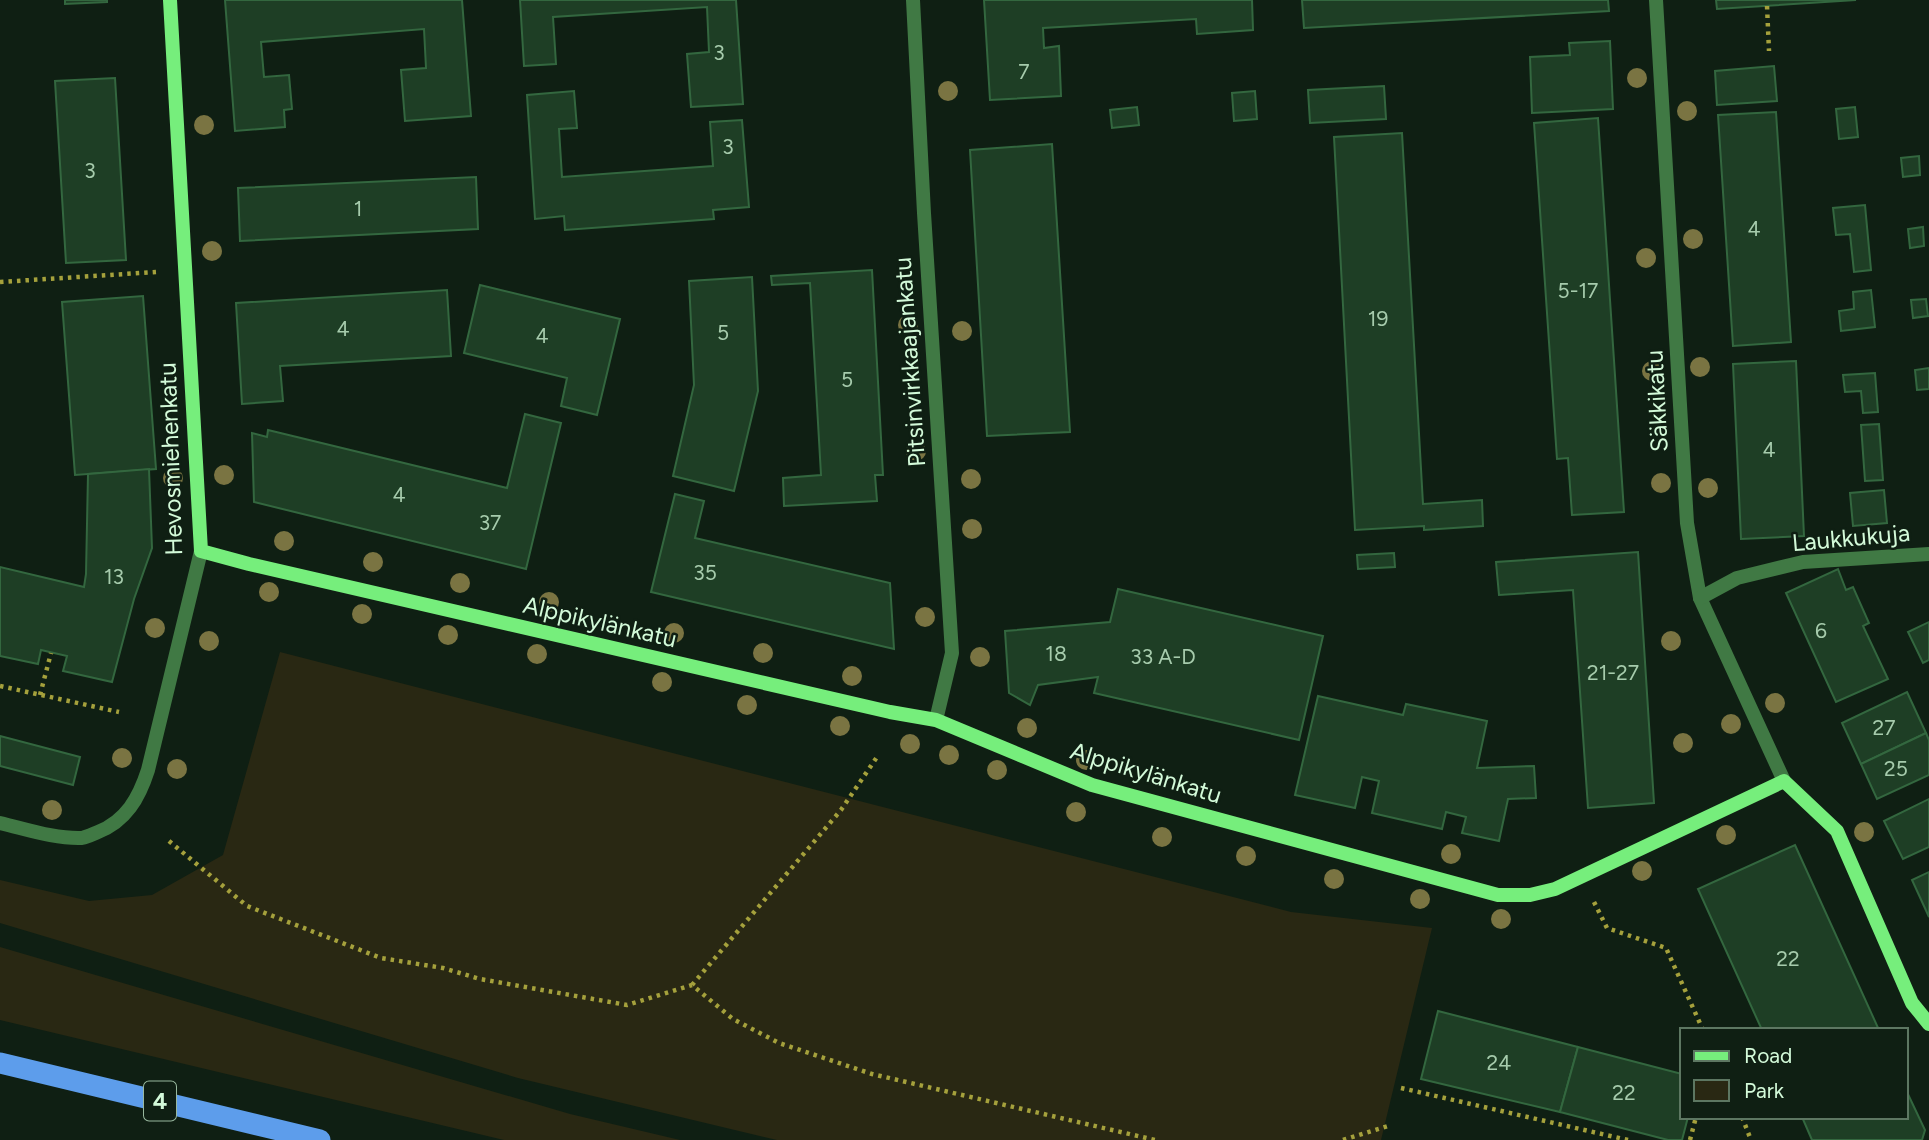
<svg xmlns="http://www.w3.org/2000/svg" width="1929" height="1140" viewBox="0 0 1929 1140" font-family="Figtree,sans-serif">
<rect width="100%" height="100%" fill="#0f1f13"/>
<!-- green -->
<g fill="#292813">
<path d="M280,652L1291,912L1432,928L1381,1140H777L518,1078L0,923V880L89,901L152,895L223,855Z"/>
<path d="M0,947L570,1114L680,1140H504L0,1020Z"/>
</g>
<!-- building -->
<g fill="#1e3e25" stroke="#33673f" stroke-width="2">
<path d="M65,0H107V2L65,4Z"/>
<path d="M225,0H462L471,116L405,121L401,70L426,68L424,29L261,42L264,77L289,75L292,109L284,110L285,127L235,131Z"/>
<path d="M520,0H736L743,104L691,107L687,54L709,52L707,7L553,17L556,64L524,66Z"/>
<path d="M984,0H1252L1253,30L1197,34L1196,19L1043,28L1044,48L1059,46L1061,96L990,100Z"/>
<path d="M1302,0H1608L1609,11L1304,28Z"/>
<path d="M1716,0H1856L1717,9Z"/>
<path d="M1610,41L1613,109L1532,113L1530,57L1570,55L1569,43Z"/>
<path d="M1774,66L1777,101L1717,105L1715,71Z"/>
<path d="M115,78L126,260L66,263L55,81Z"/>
<path d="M1384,86L1386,119L1310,123L1308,90Z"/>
<path d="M574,91L577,128L559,129L562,177L713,166L710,122L742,120L749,207L713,210L714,219L565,230L564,216L535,219L527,95Z"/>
<path d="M1255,91L1257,119L1234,121L1232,93Z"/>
<path d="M1137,107L1139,125L1112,128L1110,110Z"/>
<path d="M1855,107L1858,137L1839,139L1836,109Z"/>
<path d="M1776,112L1791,342L1733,346L1718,115Z"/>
<path d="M1598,118L1624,512L1572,515L1568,458L1557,459L1534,123Z"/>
<path d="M1402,133L1423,504L1482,500L1483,526L1424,530V526L1355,530L1334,137Z"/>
<path d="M1052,144L1070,432L987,436L970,150Z"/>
<path d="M1919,156L1920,175L1903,177L1901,158Z"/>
<path d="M476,177L478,229L240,241L238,188Z"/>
<path d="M1865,205L1871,270L1854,272L1850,234L1836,235L1833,208Z"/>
<path d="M1923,227L1924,246L1910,248L1908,229Z"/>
<path d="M872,270L883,475H875L877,501L784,506L783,478L821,475L810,283L772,285L771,276Z"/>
<path d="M752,277L758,391L734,491L673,476L694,385L689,281Z"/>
<path d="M480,285L620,319L597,415L561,406L567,378L464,353Z"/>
<path d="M447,290L451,356L280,366L283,401L242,404L236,303Z"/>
<path d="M1871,290L1875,327L1841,331L1839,311L1854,309L1853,292Z"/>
<path d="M143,296L156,469L75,475L62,302Z"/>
<path d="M1926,299L1928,316L1913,318L1911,300Z"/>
<path d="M1796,361L1804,536L1741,539L1733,364Z"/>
<path d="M1929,368V389L1917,390L1915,370Z"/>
<path d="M1875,373L1878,412L1863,413L1861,391L1845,392L1843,375Z"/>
<path d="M525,414L561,423L526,569L254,502L252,433L267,437L268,430L507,488Z"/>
<path d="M1879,424L1883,480L1865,481L1861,425Z"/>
<path d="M149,469L152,548L134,599L112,682L63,671L67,656L41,650L38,664L0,656V567L84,587L86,574L88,474Z"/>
<path d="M1884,490L1887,523L1853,526L1850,493Z"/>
<path d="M675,494L704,501L695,538L890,583L894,649L651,592Z"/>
<path d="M1638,552L1654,803L1588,808L1573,590L1499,595L1496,562Z"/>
<path d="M1394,553L1395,567L1358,569L1357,555Z"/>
<path d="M1838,569L1846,590L1853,587L1869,623L1863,626L1888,679L1836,702L1786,593Z"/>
<path d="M1118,589L1323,636L1299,740L1094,693L1098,677L1038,685L1030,705L1009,693L1005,631L1110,622Z"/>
<path d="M1929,622V660L1923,663L1908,632Z"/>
<path d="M1907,692L1926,733L1861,764L1842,723Z"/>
<path d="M1318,696L1403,715L1406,704L1487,721L1477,768L1534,766L1536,798L1508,799L1499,841L1462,833L1466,817L1446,812L1442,829L1372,813L1379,781L1362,777L1355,808L1295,795Z"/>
<path d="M1926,733L1929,740V775L1877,799L1861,764Z"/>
<path d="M0,736L80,757L73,785L0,766Z"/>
<path d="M1929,799V847L1903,859L1884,821Z"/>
<path d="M1795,845L1879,1030H1762L1698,889Z"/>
<path d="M1929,872V917L1912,880Z"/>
<path d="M1438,1011L1578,1047L1560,1112L1421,1079Z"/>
<path d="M1578,1047L1682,1074V1117H1688L1682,1140H1668L1560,1112Z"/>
<path d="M1906,1090L1925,1130L1922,1140H1812L1802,1117H1906Z"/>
</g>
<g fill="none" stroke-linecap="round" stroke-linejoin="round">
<!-- path -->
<g stroke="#a5a13c" stroke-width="4.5" stroke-dasharray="3.5 5" stroke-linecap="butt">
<path d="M1767,6L1769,51"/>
<path d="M0,282L156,272"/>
<path d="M0,686L119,712"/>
<path d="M40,695L51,653"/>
<path d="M169,841L247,906L381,958L443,968L480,979L627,1005L692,985L733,1019L779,1043L872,1074L1155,1140"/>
<path d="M1594,902L1607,928L1666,948L1703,1030"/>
<path d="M692,985L841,810L879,754"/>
<path d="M1401,1088L1628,1140"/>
<path d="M1742,1117L1751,1140"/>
<path d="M1343,1140L1391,1125"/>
<path d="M1690,1140L1696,1117"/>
</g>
<!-- street -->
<g stroke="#407944" stroke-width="14">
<path d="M913,0L924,213L952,653L936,720"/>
<path d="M1656,0L1687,523L1700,598L1784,781"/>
<path d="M1700,598L1737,578L1803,562L1929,554"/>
<path d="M0,823C26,829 55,839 82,838C87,837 93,834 98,832C126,821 139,798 148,770L201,551"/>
</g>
<!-- secondary -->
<path stroke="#76ee7c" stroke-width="14" d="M170,0L201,551L249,564L890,712L936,720L1092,785L1498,895H1530L1555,889L1784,781L1837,831L1912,1003L1929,1024"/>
<!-- highway -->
<path stroke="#5d9deb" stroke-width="21" d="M0,1063L320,1140"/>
</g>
<!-- trees -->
<g fill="#7a7442">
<circle cx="1637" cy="78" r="10"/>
<circle cx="948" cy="91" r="10"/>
<circle cx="1687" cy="111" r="10"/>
<circle cx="204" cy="125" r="10"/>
<circle cx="1693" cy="239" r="10"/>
<circle cx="212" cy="251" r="10"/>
<circle cx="1646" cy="258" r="10"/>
<circle cx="908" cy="325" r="10"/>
<circle cx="962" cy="331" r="10"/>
<circle cx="1700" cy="367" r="10"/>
<circle cx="1652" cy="371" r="10"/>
<circle cx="916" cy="451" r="10"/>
<circle cx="224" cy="475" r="10"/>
<circle cx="173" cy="478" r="10"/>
<circle cx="971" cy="479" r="10"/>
<circle cx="1661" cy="483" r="10"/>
<circle cx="1708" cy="488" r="10"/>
<circle cx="972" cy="529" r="10"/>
<circle cx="284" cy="541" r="10"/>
<circle cx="373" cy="562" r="10"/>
<circle cx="460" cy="583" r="10"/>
<circle cx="269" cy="592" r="10"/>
<circle cx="549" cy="602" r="10"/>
<circle cx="362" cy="614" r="10"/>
<circle cx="925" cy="617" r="10"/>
<circle cx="155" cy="628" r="10"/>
<circle cx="674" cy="633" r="10"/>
<circle cx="448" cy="635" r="10"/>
<circle cx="209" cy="641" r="10"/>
<circle cx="1671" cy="641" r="10"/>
<circle cx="763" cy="653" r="10"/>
<circle cx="537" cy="654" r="10"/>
<circle cx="980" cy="657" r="10"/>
<circle cx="852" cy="676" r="10"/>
<circle cx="662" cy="682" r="10"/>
<circle cx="1775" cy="703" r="10"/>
<circle cx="747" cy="705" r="10"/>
<circle cx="1731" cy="724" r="10"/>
<circle cx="840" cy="726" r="10"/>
<circle cx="1027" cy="728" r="10"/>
<circle cx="1683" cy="743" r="10"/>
<circle cx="910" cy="744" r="10"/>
<circle cx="949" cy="755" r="10"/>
<circle cx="122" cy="758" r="10"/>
<circle cx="1086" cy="760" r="10"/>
<circle cx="177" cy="769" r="10"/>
<circle cx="997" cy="770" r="10"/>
<circle cx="52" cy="810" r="10"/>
<circle cx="1076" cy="812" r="10"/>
<circle cx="1864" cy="832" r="10"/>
<circle cx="1726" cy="835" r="10"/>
<circle cx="1162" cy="837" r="10"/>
<circle cx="1451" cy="854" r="10"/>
<circle cx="1246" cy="856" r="10"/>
<circle cx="1642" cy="871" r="10"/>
<circle cx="1334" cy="879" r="10"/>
<circle cx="1420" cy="899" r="10"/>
<circle cx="1501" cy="919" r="10"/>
</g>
<g text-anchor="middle" stroke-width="5" stroke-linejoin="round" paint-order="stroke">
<!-- number labels -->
<g font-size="21" fill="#a6cbac">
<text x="719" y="60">3</text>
<text x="1024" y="79">7</text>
<text x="728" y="154">3</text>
<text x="90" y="178">3</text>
<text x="358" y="216">1</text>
<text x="1754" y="236">4</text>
<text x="1578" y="298">5-17</text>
<text x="1378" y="326">19</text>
<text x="343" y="336">4</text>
<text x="723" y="340">5</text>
<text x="542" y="343">4</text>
<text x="847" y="387">5</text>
<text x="1769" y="457">4</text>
<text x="399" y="502">4</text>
<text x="490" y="530">37</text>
<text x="705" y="580">35</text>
<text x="114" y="584">13</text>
<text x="1821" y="638">6</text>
<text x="1056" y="661">18</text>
<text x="1163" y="664">33 A-D</text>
<text x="1613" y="680">21-27</text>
<text x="1884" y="735">27</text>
<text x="1896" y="776">25</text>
<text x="1788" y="966">22</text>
<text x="1499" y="1070">24</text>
<text x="1624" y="1100">22</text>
</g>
<!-- shield labels -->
<rect fill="#0f1f13" stroke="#98b89e" stroke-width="2" x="144" y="1081.5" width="32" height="39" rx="5"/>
<g font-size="23" font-weight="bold" fill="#d3fad9">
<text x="160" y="1109">4</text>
</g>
<!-- street labels -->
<g font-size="24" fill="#d3fad9" stroke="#0f1f13">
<text transform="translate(910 362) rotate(-94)" y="8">Pitsinvirkkaajankatu</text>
<text transform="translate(1657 401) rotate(-93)" y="8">Säkkikatu</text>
<text transform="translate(171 459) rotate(-92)" y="8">Hevosmiehenkatu</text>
<text transform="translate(1851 538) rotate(-5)" y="8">Laukkukuja</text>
<text transform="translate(600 622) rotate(13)" y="8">Alppikylänkatu</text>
<text transform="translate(1146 773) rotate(17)" y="8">Alppikylänkatu</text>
</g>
</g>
<!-- legend -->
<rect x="1680" y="1028" width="228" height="91" fill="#0f1f13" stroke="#5d7762" stroke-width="2"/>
<rect x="1694" y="1051" width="35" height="10" fill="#76ee7c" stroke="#5d7762" stroke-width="2"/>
<text x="1744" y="1063" font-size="21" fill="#d3fad9">Road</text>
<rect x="1694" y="1080" width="35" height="21" fill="#292813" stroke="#5d7762" stroke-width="2"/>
<text x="1744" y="1098" font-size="21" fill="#d3fad9">Park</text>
</svg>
